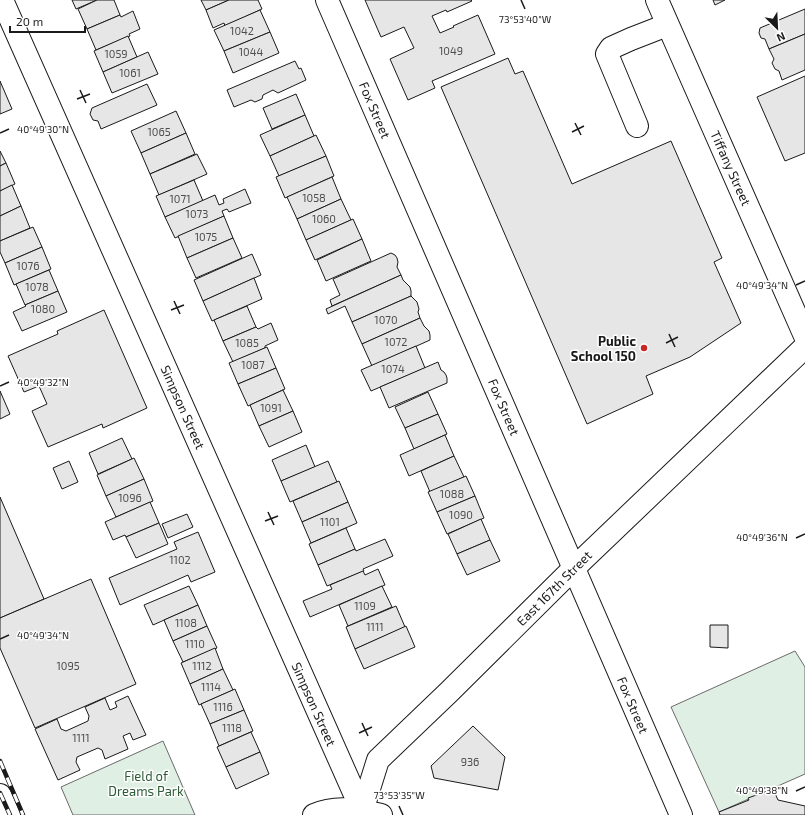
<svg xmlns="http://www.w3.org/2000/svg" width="805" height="815" viewBox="0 0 805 815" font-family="'Exo 2',sans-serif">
<rect width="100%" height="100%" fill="#fff"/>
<!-- green -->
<g fill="#e0efe3" stroke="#6a6a6a">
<path d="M795,651L805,667V774L719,812L671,707Z"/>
<path d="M163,741L195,815H73L61,787Z"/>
</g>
<!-- building -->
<g fill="#e6e6e6" stroke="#1a1a1a">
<path d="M72,0H97L76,9Z"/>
<path d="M97,0H114L120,15L87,29L78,9Z"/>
<path d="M201,0H229L206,10Z"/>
<path d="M229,0H258L262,9L225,26L224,23L213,28L206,10Z"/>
<path d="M365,0H471L472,1L447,12L446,10L432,16L440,33L454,27L453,26L478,15L495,54L432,81L435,88L408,100L390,59L414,48L404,27L381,37Z"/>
<path d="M713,0H725L715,5Z"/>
<path d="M805,9V34L769,49L765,39L761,38L759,33L760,28Z"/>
<path d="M260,10L270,32L224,51L214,30Z"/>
<path d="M133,11L140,29L129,34L130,36L96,50L87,29L120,15L121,17Z"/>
<path d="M270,32L279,53L233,73L224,51Z"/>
<path d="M805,34V70L782,80L779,71L775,69L772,63L774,59L769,49Z"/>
<path d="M128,36L137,57L103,72L94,51Z"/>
<path d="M148,52L158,74L112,93L103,72Z"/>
<path d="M508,58L515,74L523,71L572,184L671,141L722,258L714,262L741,323L690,357L646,376L653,394L587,424L441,87Z"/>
<path d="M295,61L299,69L301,68L306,80L278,93L273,90L263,95L262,99L255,102L251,100L234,107L227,90Z"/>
<path d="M805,76V153L785,161L757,97Z"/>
<path d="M0,81L12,109L0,114Z"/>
<path d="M147,84L157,105L101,129L98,121L93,120L90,114L92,108Z"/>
<path d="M296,94L305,115L272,129L263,108Z"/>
<path d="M176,111L186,133L141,153L131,131Z"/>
<path d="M305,115L314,136L270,156L260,135Z"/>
<path d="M186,133L195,154L150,174L141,153Z"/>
<path d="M316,135L326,156L279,176L270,156Z"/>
<path d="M0,151L6,163L0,166Z"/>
<path d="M197,154L207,174L159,195L150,174Z"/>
<path d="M326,156L334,176L285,198L276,177Z"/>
<path d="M6,163L15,184L0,191V166Z"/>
<path d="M332,177L341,199L297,219L287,197Z"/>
<path d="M194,180L203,201L165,217L156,196Z"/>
<path d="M12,185L21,206L0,216V191Z"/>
<path d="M245,189L251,203L229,212L227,209L222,211L224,216L175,238L165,217L215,195L219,205L224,203L223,199Z"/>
<path d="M341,199L351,220L306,240L297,219Z"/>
<path d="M21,206L30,228L0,241V216Z"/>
<path d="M224,216L233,238L187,258L178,236Z"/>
<path d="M353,219L362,239L315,260L306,240Z"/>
<path d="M33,227L42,247L5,263L0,252V241Z"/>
<path d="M233,238L242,258L196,278L187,258Z"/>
<path d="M362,239L371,261L326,281L317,260Z"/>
<path d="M42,247L51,269L14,285L5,263Z"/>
<path d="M391,253L395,255L397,258L398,262L397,267L401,275L332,306L330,300L340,295L333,279Z"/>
<path d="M252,254L261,275L203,301L194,280Z"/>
<path d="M49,270L58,291L25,305L16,284Z"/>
<path d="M401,275L403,280L410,287L411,291V296L352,322L345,306L328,314L326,309Z"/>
<path d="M254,278L262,299L212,321L203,301Z"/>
<path d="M58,291L67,312L22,331L13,312L26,306L25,305Z"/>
<path d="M411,296L417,302L419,309L418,312L420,318L362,344L352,322Z"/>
<path d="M247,306L256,327L223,341L214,320Z"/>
<path d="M104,310L147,408L103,428L102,424L48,447L32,411L47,404L39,386L24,392L8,356L58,334L57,331Z"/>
<path d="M420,318L424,326L429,331L430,335V340L372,366L362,344Z"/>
<path d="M271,323L278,340L265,346V348L233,362L223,341L256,327L258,329Z"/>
<path d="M416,346L425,368L371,391L361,370Z"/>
<path d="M267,347L276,368L238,384L229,363Z"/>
<path d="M438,362L441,370L444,372L446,375L447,378V383L389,408L380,387Z"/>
<path d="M276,368L285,389L248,406L238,384Z"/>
<path d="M283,390L293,411L259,426L250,405Z"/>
<path d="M0,391L10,414L0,419Z"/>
<path d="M428,392L438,414L405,428L395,407Z"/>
<path d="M293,411L302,432L269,447L259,426Z"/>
<path d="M438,414L447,434L414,449L405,428Z"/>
<path d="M445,435L454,456L409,476L400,455Z"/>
<path d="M122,438L132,459L98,474L89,453Z"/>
<path d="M306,445L315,467L281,481L272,460Z"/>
<path d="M454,456L464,477L430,492L421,471Z"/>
<path d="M134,458L144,479L106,496L97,475Z"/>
<path d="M69,461L78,482L62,489L53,468Z"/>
<path d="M328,461L337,482L290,502L281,481Z"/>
<path d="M466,476L475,496L437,512L428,492Z"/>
<path d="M144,479L153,501L116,517L106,496Z"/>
<path d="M339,481L348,502L302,522L293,501Z"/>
<path d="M475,496L484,518L447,534L437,512Z"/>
<path d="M0,497L44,599L0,618Z"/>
<path d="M150,502L159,523L126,537L125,535L113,540L105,522Z"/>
<path d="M348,502L357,523L311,543L302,522Z"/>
<path d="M187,514L193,527L168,538L162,524Z"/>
<path d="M481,519L490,540L457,554L448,534Z"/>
<path d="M159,523L168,544L136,558L126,537Z"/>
<path d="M346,528L355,549L318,565L309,544Z"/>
<path d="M198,532L215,572L191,582L188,575L120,605L109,578L177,549L174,542Z"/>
<path d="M385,539L393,556L363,569L364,571L327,586L318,565L355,549L356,551Z"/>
<path d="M490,540L500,561L467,575L457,554Z"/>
<path d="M378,569L385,585L310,617L303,601L332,589L330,585L363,571L365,575Z"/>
<path d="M91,579L136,684L35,728L0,648V618Z"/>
<path d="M189,586L198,605L153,625L144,605Z"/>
<path d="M382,586L392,607L348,626L339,605Z"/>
<path d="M198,605L207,626L173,641L164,620Z"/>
<path d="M396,606L405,627L355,649L346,627Z"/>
<path d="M710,625H728V648L710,647Z"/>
<path d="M207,626L217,648L183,662L173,641Z"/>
<path d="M406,626L415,647L364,669L355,649Z"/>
<path d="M215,648L223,669L190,684L181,663Z"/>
<path d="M223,669L233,690L199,705L190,684Z"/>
<path d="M235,689L244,710L210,724L201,704Z"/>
<path d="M128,696L146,735L133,740L130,733L123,736L128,749L105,759L102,750L98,748L77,757L76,762L80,770L58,780L35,729L57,719L61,729L66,731L88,721L89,716L85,707L105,698L110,710L117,707L115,702Z"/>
<path d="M244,710L253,731L219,746L210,724Z"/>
<path d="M473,726L505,757L498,790L434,778L431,766Z"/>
<path d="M251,732L260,752L226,767L217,747Z"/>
<path d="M260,752L269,774L236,789L226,767Z"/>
<path d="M773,789L778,800L805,806V815H720L719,812L749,800L748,798Z"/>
</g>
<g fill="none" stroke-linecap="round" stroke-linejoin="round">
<!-- minor casing -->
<g stroke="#1a1a1a" stroke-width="24">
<g id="minor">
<path d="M2,0L364,815"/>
<path d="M327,0L681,815"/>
<path d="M657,0L805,336"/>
<path d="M637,126L607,54L611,48L631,39L667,25"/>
<path d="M362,811L378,760L449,692L574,568L805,347"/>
<path d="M314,815C337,805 358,810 381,815"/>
</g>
</g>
<!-- major casing -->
<g stroke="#1a1a1a" stroke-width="24">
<path id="major" d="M0,795L9,815"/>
</g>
<!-- minor -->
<use href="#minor" stroke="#fff" stroke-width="22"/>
<!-- major -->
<use href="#major" stroke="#fff" stroke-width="22"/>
<!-- rail casing -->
<g stroke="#1a1a1a" stroke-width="4.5">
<g id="rail">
<path d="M0,761L23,815"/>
<path d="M0,793L10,815"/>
</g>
</g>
<!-- rail -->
<use href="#rail" stroke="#fff" stroke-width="3" stroke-dasharray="9" stroke-linecap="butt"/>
</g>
<!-- ticks -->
<path fill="none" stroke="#1a1a1a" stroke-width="1.5" d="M521,0L525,9M80,90L86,103M77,99L90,94M575,123L581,135M572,132L584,126M0,133L9,129M796,285L805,281M174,301L180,314M171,310L184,305M669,334L675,347M666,343L678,337M0,386L9,382M268,512L274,525M265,521L278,516M796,538L805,534M0,639L9,635M362,723L368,736M359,733L372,727M796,791L805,787M399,806L403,815"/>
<!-- markers -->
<circle fill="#c62828" stroke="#fff" stroke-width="1.5" cx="644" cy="348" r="4"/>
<g text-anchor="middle" stroke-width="3" stroke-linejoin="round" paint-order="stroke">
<!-- number labels -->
<g font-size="11" fill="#4d4d4d">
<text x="242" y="35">1042</text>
<text x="451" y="55">1049</text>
<text x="251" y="56">1044</text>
<text x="116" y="58">1059</text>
<text x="130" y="77">1061</text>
<text x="159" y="136">1065</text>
<text x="314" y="202">1058</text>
<text x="180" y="203">1071</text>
<text x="197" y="218">1073</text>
<text x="324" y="223">1060</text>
<text x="206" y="241">1075</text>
<text x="28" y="270">1076</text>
<text x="37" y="291">1078</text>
<text x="43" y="313">1080</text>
<text x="386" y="324">1070</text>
<text x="396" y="346">1072</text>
<text x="247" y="347">1085</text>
<text x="253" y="369">1087</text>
<text x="393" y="373">1074</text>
<text x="271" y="412">1091</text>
<text x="452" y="498">1088</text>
<text x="130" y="502">1096</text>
<text x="461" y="519">1090</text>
<text x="330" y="526">1101</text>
<text x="180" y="564">1102</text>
<text x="365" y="610">1109</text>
<text x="186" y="627">1108</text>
<text x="375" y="631">1111</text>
<text x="195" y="648">1110</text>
<text x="68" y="670">1095</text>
<text x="202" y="670">1112</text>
<text x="211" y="691">1114</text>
<text x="223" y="711">1116</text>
<text x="232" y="732">1118</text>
<text x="81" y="742">1111</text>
<text x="470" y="766">936</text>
</g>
<!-- street labels -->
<g font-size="13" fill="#1a1a1a" stroke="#fff">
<text transform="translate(375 110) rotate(67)" y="5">Fox Street</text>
<text transform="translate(731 168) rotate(66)" y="5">Tiffany Street</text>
<text transform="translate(183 407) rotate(66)" y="5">Simpson Street</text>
<text transform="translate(504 407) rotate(67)" y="5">Fox Street</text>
<text transform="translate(554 588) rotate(-45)" y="5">East 167th Street</text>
<text transform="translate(314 704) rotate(66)" y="5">Simpson Street</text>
<text transform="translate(633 705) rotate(67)" y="5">Fox Street</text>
</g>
<!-- poi labels -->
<g font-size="13" font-weight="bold" fill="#1a1a1a" stroke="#fff" text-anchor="end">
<text x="636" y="346">Public<tspan x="636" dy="15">School 150</tspan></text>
</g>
<!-- park labels -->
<g font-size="13" fill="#2b5a34" stroke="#fff">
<text x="146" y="781">Field of<tspan x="146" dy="15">Dreams Park</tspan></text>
</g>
</g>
<g font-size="10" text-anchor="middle" fill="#1a1a1a" stroke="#fff" stroke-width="3" stroke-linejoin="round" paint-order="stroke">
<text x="525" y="23">73°53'40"W</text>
<text x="43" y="133">40°49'30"N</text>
<text x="762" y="289">40°49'34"N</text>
<text x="43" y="386">40°49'32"N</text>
<text x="762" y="541">40°49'36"N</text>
<text x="43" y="639">40°49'34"N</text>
<text x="762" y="794">40°49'38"N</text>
<text x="399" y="799">73°53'35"W</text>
</g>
<!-- north arrow -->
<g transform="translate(777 28) rotate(156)" stroke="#ffffff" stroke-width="3" paint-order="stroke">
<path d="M0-3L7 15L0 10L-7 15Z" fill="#1a1a1a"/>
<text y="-6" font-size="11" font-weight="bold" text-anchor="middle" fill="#1a1a1a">N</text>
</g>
<!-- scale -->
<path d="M10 26v6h75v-6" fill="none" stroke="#1a1a1a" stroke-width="2"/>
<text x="16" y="26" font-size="12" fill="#1a1a1a" stroke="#ffffff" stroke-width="3" paint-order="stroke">20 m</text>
</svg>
